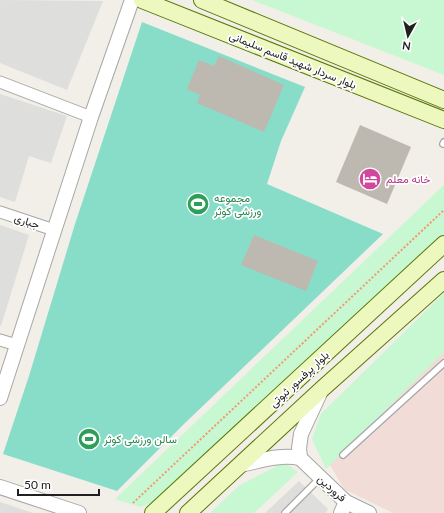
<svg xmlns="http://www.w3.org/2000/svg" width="444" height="513" viewBox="0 0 444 513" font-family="Lato,Vazirmatn,sans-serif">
<rect width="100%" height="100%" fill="#f1efe7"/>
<!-- residential -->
<g fill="#dededd">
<path d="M0,0L103,1L67,90L0,63Z"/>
<path d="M0,94L67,116L51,163L29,156L15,202L0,197Z"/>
<path d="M0,225L29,235L1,326H0Z"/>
<path d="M299,481L328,509L326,513H265Z"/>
<path d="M0,502L33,513H0Z"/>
</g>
<!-- commercial -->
<path fill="#f1dcd7" d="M444,347V513H393L344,489L329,463Z"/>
<!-- park -->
<g fill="#c7f8d2">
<path d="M252,0H444V75Z"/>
<path d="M444,185V236L158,501L140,507L115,499Z"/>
<path d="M444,293V352L326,469L312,439L321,414Z"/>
<path d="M282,461L298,472L254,513H210L240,485L275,467Z"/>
</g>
<!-- pitch -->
<path fill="#88ddc9" d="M142,22L305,87L281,141L267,184L383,234L185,423L117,491L3,454L29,376L75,224Z"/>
<!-- building -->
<g fill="#bdb8b0">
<path d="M219,56L284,85L264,132L197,103L200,95L187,89L199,60L214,66Z"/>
<path d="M360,125L411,147L387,204L336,182Z"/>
<path d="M254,235L318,261L306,291L241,265Z"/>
</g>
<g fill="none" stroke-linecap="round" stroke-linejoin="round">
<!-- service casing -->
<g stroke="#a7a7a7" stroke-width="8">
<g id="service">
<path d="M443,144L444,142"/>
<path d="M343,455L444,363"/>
<path d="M285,513L320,478"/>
</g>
</g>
<!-- minor casing -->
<g stroke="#a7a7a7" stroke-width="13">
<g id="minor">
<path d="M0,82L91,117"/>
<path d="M0,212L54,230"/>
<path d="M0,340L17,345"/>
</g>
</g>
<!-- tertiary casing -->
<g stroke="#a7a7a7" stroke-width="16">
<g id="tertiary">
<path d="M0,398L91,117L132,0"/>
<path d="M300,458L346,502L369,513"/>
<path d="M300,458L299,448L301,434L321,391"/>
<path d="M240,465C260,461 279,454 300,458"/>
<path d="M0,487L79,513"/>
<path d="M341,513L346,502"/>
</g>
</g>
<!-- secondary casing -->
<g stroke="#5a7708" stroke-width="18">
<g id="secondary">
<path d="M142,0L444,120"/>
<path d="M202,0L444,100"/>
<path d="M153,513L444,244"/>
<path d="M188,513L322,389L444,280"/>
</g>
</g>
<!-- path -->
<path stroke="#f69573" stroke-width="2" stroke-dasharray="2 2" stroke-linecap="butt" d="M133,503L444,210"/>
<!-- service -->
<use href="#service" stroke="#fff" stroke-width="5.5"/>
<!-- minor -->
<use href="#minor" stroke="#fff" stroke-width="11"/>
<!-- tertiary -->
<use href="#tertiary" stroke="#fff" stroke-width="14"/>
<!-- secondary -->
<use href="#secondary" stroke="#ecf8be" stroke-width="16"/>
</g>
<!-- icons -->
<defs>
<g id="hotel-disc" transform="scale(1.15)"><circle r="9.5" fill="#d1479c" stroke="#fff"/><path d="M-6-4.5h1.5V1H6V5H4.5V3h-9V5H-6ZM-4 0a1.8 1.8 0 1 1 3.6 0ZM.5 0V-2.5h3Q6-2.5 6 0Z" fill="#fff"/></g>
<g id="stadium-disc" transform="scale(1.15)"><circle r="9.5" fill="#2e9e5b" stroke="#fff"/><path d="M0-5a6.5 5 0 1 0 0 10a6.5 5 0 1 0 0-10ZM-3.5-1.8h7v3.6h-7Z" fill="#fff"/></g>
</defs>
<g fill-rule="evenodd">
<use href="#hotel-disc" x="370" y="179"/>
<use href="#stadium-disc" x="198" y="204"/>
<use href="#stadium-disc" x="89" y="439"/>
</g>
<g text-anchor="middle" stroke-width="3.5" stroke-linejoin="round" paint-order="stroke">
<!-- street labels -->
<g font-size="11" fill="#202020" stroke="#fff">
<text transform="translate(293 60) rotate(22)" y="4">بلوار سردار شهید قاسم سلیمانی</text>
<text transform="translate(27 221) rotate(18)" y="4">جباری</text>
<text transform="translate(299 379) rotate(-43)" y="4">بلوار پرفسور ثبوتی</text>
<text transform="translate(332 488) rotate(42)" y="4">فروردین</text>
</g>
<!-- hotel labels -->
<g font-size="11" fill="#b23c85" stroke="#fff" text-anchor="start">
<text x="386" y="183">خانه معلم</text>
</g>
<!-- leisure labels -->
<g font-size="11" fill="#27864d" stroke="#fff" text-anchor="start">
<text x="214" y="202">مجموعه<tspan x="214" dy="13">ورزشی کوثر</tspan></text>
<text x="104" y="443">سالن ورزشی کوثر</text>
</g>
</g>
<!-- north arrow -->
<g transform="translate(408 36) rotate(188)" stroke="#ffffff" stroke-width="3" paint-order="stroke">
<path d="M0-3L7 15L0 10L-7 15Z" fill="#202020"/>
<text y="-6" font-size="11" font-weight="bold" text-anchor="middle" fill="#202020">N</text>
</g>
<!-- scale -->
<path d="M18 489v6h81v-6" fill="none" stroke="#202020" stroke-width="2"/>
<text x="24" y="489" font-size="12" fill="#202020" stroke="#ffffff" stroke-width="3" paint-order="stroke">50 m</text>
</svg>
